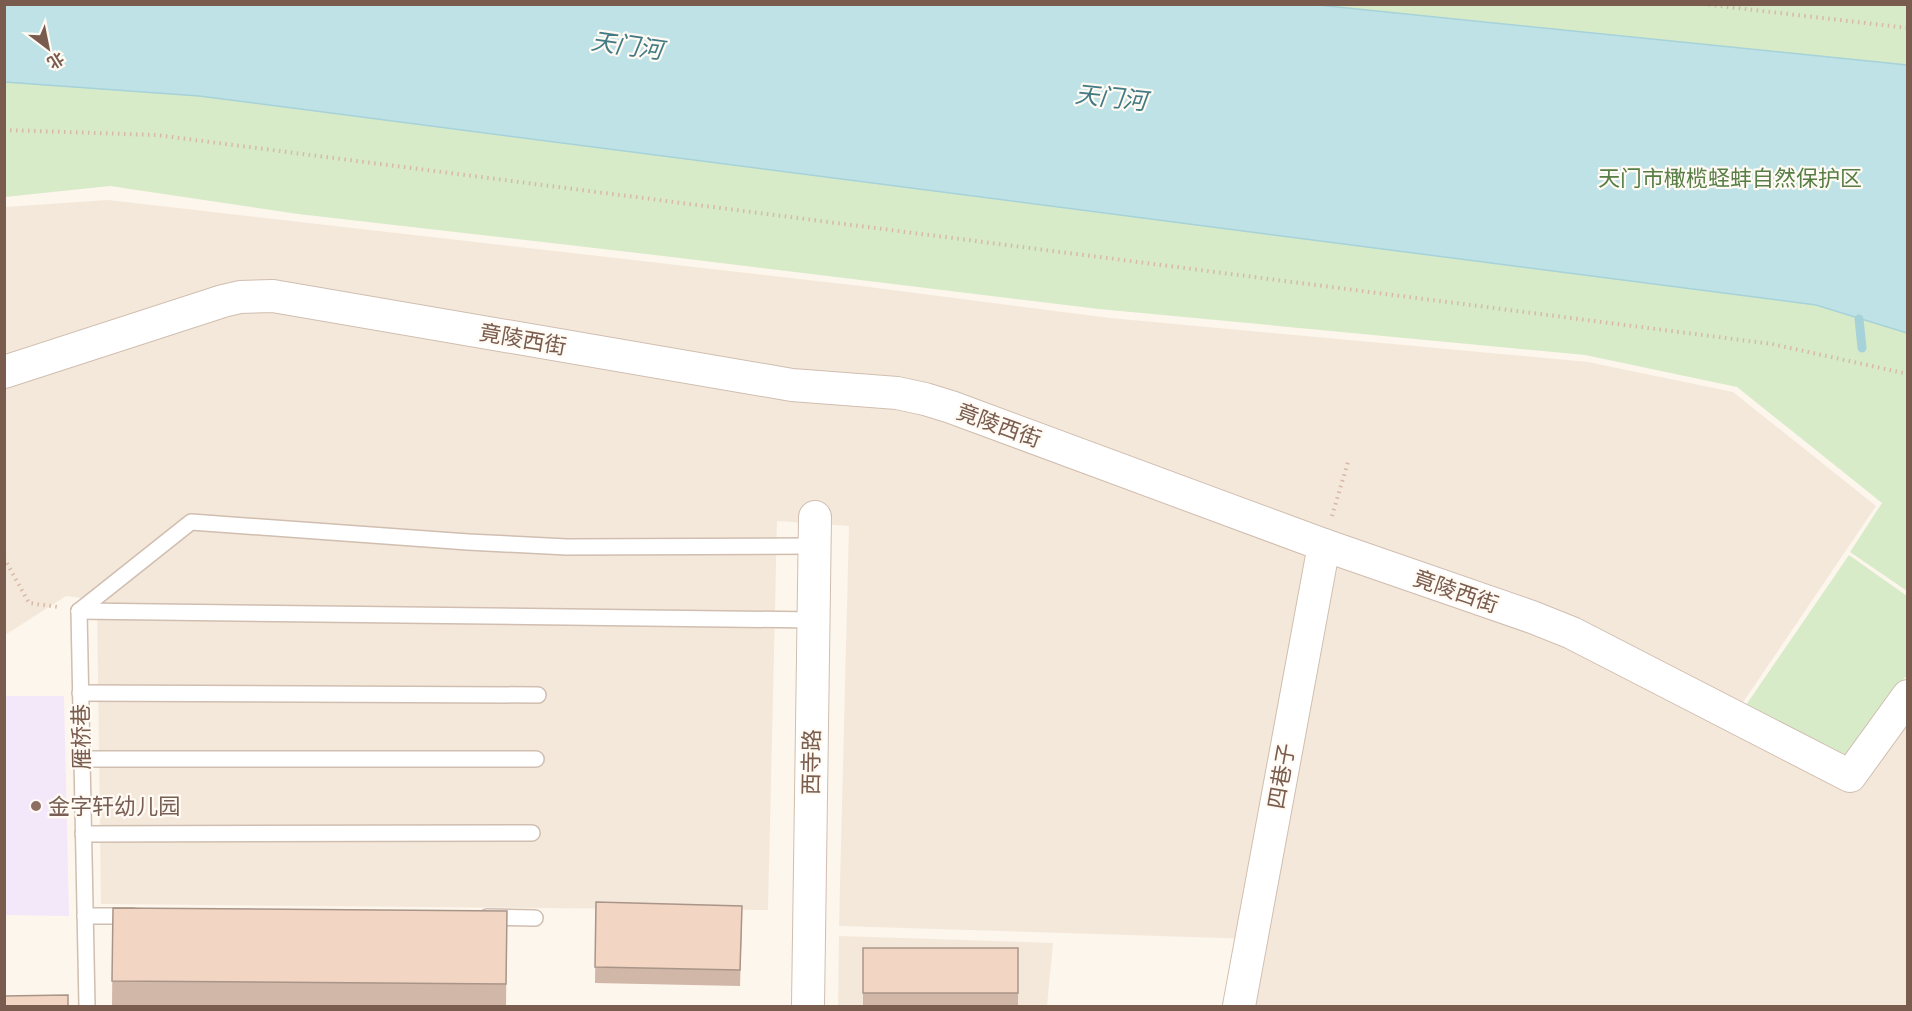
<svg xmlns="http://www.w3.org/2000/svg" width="1912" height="1011" viewBox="0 0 1912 1011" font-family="Signika,'Noto Sans SC',sans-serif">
<rect width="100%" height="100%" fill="#fdf6ec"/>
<!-- residential -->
<g fill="#f4e8da">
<path d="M108,200L861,286L1110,318L1588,362L1733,392L1876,506L1727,726L1850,791L1907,717V1006H1245L1256,939L839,926L849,526L777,521L768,910L101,904L97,600L66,596L5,635V207Z"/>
<path d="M839,936L1053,943L1047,1006H838Z"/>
</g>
<!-- education -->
<path fill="#f3e8fa" d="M5,696H64L69,916L5,915Z"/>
<!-- green -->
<g fill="#d8ebc9">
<path d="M5,5H1907V591L1850,552L1882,503L1737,387L1585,355L1099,309L655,255L298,214L110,186L5,197Z"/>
<path d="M1849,555L1907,596V675L1846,755L1746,705Z"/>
</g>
<!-- water -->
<path fill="#bfe2e7" stroke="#a6d2d9" stroke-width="1.5" d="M1318,5L1907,65V333L1816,305L199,96L5,82V5Z"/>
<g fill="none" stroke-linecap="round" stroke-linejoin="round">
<!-- stream -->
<path stroke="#a6d2d9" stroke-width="9" d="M1859,319L1862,348"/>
<!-- service casing -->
<g stroke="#d0beb0" stroke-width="18">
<g id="service">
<path d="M79,611L191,522L468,542L567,547L815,546"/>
<path d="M79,611L814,620"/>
<path d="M79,611L87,1006"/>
<path d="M80,693L538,695"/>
<path d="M82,759H536"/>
<path d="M83,834L532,833"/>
<path d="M85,916H133"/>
<path d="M487,917L535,918"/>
</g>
</g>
<!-- minor casing -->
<g stroke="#d0beb0" stroke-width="34">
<g id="minor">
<path d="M4,372L223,301L240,297L273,296L792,385L897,393L925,399L951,407L1324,545L1532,617L1572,633L1850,776L1908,696"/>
<path d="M808,1006L815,517"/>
<path d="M1239,1006L1324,545"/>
</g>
</g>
<!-- path -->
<g stroke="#d8b8a6" stroke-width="4" stroke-dasharray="1.5 4.5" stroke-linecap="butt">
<path d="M1703,4L1908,28"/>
<path d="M4,130L156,135L1772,344L1908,374"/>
<path d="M1332,516L1348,462"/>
<path d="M4,558L29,603L58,607"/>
</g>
<!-- service -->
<use href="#service" stroke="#fff" stroke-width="15"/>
<!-- minor -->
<use href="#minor" stroke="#fff" stroke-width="32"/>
</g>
<!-- wall -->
<g fill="#d0b7a8">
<path d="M596,902L742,921L740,986L595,983Z"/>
<path d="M113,908L507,911L506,1006H112Z"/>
<rect x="863" y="948" width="155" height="58"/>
</g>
<!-- building -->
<g fill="#f2d5c3" stroke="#a99588" stroke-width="1.5">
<path d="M596,902L742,906L740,970L595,967Z"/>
<path d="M113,908L507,911L506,984L112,981Z"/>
<rect x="863" y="948" width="155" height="45"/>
<path d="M68,995V1006H4V996Z"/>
</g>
<!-- markers -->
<circle fill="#8d6e63" stroke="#fffaf3" stroke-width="2" cx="36" cy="806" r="6"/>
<g text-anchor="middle" stroke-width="4.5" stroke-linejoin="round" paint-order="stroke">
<!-- park labels -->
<g font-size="22" fill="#577e45" stroke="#fffaf3">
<text x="1730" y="186">天门市橄榄蛏蚌自然保护区</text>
</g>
<!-- street labels -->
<g font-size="22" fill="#795c4e" stroke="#fffaf3">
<text transform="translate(523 339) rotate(10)" y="8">竟陵西街</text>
<text transform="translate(999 425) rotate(20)" y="8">竟陵西街</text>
<text transform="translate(1456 591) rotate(19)" y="8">竟陵西街</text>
<text transform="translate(81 737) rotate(-91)" y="8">雁桥巷</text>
<text transform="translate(811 762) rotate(-89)" y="8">西寺路</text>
<text transform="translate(1281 776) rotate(-80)" y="8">四巷子</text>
</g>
<!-- education labels -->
<g font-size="22" fill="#785e54" stroke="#fffaf3" text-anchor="start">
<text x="48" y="814">金字轩幼儿园</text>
</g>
<!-- water labels -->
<g font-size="24" font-style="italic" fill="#437b84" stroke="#fffaf3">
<text transform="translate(627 46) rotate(8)" y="8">天门河</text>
<text transform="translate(1111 98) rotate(6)" y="8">天门河</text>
</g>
</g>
<!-- border -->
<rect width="1912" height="1011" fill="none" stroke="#795c4e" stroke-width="12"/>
<!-- north arrow -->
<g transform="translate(48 48) rotate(148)" stroke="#fffaf3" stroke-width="4.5" paint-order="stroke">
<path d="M0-4.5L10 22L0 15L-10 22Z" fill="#795c4e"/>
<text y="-9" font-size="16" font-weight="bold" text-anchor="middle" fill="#795c4e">北</text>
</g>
</svg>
